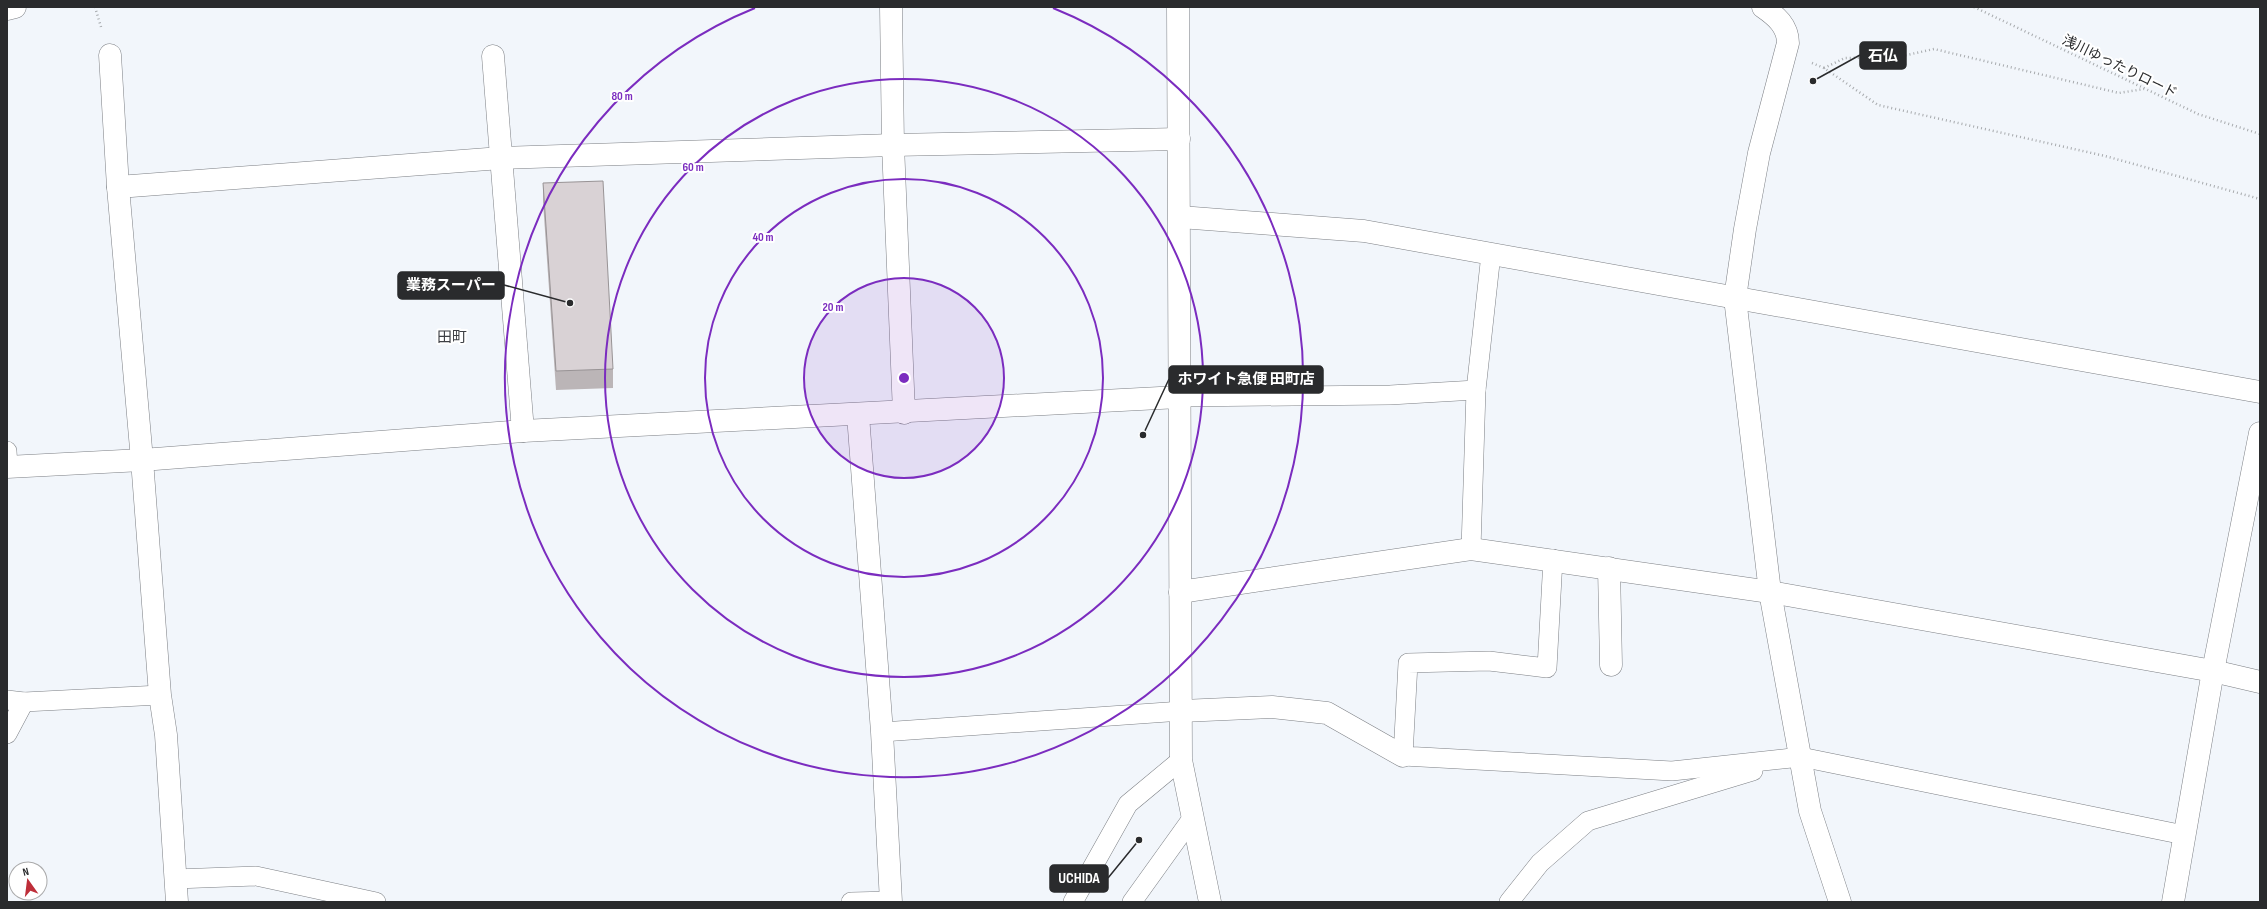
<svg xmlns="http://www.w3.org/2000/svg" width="2267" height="909" viewBox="0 0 2267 909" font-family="'Sofia Sans Condensed','Noto Sans JP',sans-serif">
<rect width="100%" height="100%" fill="#f2f6fb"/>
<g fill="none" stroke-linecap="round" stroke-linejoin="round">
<!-- service casing -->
<g stroke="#7c7f84" stroke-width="20">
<g id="service">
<path d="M1179,397L1390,395L1476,390"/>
<path d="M7,451L8,467"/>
<path d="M1471,549L1476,390L1491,254"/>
<path d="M1553,559L1547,668L1489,661L1408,663L1403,756L1672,771L1801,757L2184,835"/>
<path d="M7,700L24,702L160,695"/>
<path d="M882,732L1182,711"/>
<path d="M7,734L24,702"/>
<path d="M175,879L256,876L376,902"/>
<path d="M851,902L891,901"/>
<path d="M1073,902L1128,804L1181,760"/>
<path d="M1132,902L1193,817"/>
<path d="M1509,902L1540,863L1588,821L1753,771"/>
</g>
</g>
<!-- minor casing -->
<g stroke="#7c7f84" stroke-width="23">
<g id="minor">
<path d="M891,7L893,145L904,413"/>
<path d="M1178,7L1181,760L1210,902"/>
<path d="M1763,7C1776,16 1788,26 1788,43L1759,153L1745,229L1735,298L1770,592L1810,811L1840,902"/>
<path d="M7,9L15,7"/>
<path d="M110,55L118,187L142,460L160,695L166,735L177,902"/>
<path d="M493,56L523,431"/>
<path d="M118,187L501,158L893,145L1179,139"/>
<path d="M1180,217L1364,231L2260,392"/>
<path d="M858,415L882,732L891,902"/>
<path d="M1609,568L1611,665"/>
<path d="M1180,592L1471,549L1770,592L2213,671L2260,682"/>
<path d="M1182,711L1272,707L1327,713L1403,756"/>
<path d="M2173,902L2213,671L2260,433"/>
</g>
</g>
<!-- tertiary casing -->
<g stroke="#7c7f84" stroke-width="23">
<path id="tertiary" d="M7,467L142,460L523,431L1179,397"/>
</g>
<!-- path -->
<g stroke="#a7aaad" stroke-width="2.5" stroke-dasharray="1 3" stroke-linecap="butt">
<path d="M95,7L101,27"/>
<path d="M1974,7L2198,114L2260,134"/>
<path d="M1812,63L1824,68L1878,105L2105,156L2260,199"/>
<path d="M1824,68L1845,58L1898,57L1934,49L2119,93L2144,89"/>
</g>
<!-- service -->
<use href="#service" stroke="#fff" stroke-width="19"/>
<!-- minor -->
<use href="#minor" stroke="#fff" stroke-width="22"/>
<!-- tertiary -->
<use href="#tertiary" stroke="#fff" stroke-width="22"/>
</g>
<!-- wall -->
<path fill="#bbb5b7" d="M543,183L613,369V388L556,390L543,202Z"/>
<!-- building -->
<path fill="#d9d2d5" stroke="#989395" d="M603,181L613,369L556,371L543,183Z"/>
<!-- distance rings -->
<circle cx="904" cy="378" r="100" fill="#7b2cbf" fill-opacity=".12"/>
<g fill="none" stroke="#7b2cbf" stroke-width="2">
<circle cx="904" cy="378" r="100"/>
<circle cx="904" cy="378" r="199"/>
<circle cx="904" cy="378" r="299"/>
<path d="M1053 8A399 399 0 1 1 755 8"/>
</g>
<g text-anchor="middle" stroke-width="4" stroke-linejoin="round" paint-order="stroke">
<!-- street labels -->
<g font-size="14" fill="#2a2b2d" stroke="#fff">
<text transform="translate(2120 66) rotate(26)" y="5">浅川ゆったりロード</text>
</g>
<!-- neighbourhood labels -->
<g font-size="15" fill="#3d3f44" stroke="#fff">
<text x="452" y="342">田町</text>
</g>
</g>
<circle cx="904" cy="378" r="6" fill="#7b2cbf" stroke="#fff" stroke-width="2"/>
<g font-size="12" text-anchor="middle" font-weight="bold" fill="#7b2cbf" stroke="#fff" stroke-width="4" stroke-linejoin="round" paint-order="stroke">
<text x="622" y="100">80 m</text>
<text x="693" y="171">60 m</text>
<text x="763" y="241">40 m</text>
<text x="833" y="311">20 m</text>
</g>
<!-- callouts -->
<path fill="none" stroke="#2a2b2d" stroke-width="1.5" d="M1813 81L1860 55M570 303L504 285M1143 435L1169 379M1139 840L1108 878"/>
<g fill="#2a2b2d" stroke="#fff" stroke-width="1.5">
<circle cx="1813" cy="81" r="4"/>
<circle cx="570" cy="303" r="4"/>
<circle cx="1143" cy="435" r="4"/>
<circle cx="1139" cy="840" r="4"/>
</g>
<g fill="#2a2b2d" stroke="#2a2b2d" stroke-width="1.5">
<rect x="1860" y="42" width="46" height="27" rx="4"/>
<rect x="398" y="272" width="106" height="27" rx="4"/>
<rect x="1169" y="366" width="154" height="27" rx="4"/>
<rect x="1050" y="865" width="58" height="27" rx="4"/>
</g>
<g font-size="15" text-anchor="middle" font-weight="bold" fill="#fff">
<text x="1883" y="61">石仏</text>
<text x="451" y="290">業務スーパー</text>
<text x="1246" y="384">ホワイト急便 田町店</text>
<text x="1079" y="883">UCHIDA</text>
</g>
<!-- border -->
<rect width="2267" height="909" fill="none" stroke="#2a2b2d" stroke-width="16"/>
<!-- north arrow -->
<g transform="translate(28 881) rotate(346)"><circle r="19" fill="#ffffff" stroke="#aaaaab"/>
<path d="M0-3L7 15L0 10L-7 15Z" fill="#be2e39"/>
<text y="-6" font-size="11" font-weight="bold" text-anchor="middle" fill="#2a2b2d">N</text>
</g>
</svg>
